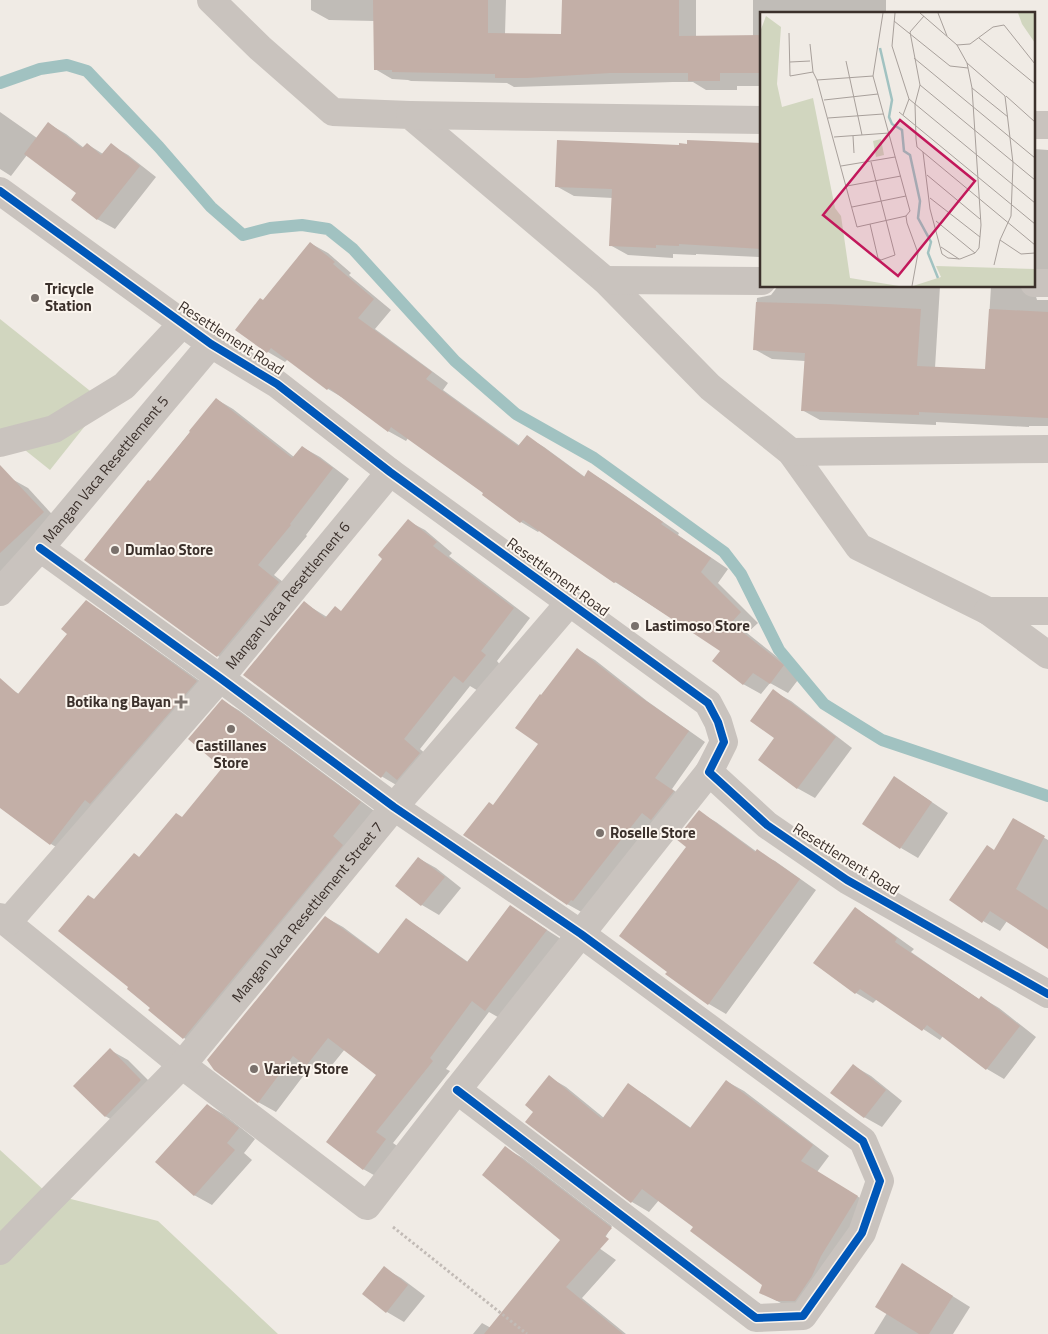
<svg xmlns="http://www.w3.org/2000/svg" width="1048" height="1334" viewBox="0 0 1048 1334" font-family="'Titillium Web',sans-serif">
<rect width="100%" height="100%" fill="#f0ebe5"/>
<!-- green -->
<g fill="#d1d6bf">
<path d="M0,319L104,402L50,470L0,430Z"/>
<path d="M0,1150L47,1193L158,1221L278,1334H0Z"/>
</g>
<!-- shadow -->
<g fill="#0003">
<path d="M311,0H506L505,34L563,35V0H696V37L753,36V0H886V14H762V86H737V90H706L693,82H673L514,87L507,83L411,81L408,80L392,79L375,69V21L329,20L311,10Z"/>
<path d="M0,112L37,138L49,124L66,134L84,148L87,144L103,154L111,145L128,155L156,177L115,229L97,219L78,193L27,155L11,176L0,169Z"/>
<path d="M762,144V266L759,265V257L696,254V255L673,254V258L628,255L610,245L613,198L574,196L556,186L680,146Z"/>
<path d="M1034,149L1048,150V278L1035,293L1037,300H1048V426H1029V427L936,422V425L820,420L802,410L805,361L772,359L754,349L757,298L771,295L778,286H940L935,368L986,370L991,286H1034Z"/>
<path d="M310,243L328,253L351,273L349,275L391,310L375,329L448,383L443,390L520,446L527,437L544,447L585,477L589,472L606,482L679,533L678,535L728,569L718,583L758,623L747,633L801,676L788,693L770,683L761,694L743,684L722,650L615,582L540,530L538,532L521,522L485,493L408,438L406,441L388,431L345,399L328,389L288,359L285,362L268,352L237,329L263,302Z"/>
<path d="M216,399L233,409L294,457L302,447L320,457L349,479L306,535L307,536L274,575L296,592L235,666L218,656L150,483Z"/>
<path d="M10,478L28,488L60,523L0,580V487Z"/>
<path d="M408,521L425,530L452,553L449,556L530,618L497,661L501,666L480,692L470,686L420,749L436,763L398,786L381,776L304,603L327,617L342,612L384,559Z"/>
<path d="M86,602L103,612L214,691L68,854L51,844L0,806V703L12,690L19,694L69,634Z"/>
<path d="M578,650L595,660L647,701L705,742L672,789L690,802L585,914L567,904L494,806L540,744L541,697Z"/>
<path d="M773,691L791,701L852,748L815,798L797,788L776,738Z"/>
<path d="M223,701L240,711L377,813L201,1048L184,1038L150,1009L152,1008L130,987L95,900L135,854L140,858L183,818L224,768Z"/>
<path d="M911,788L948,813L918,858L901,848Z"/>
<path d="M699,812L716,822L757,852L775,861L816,890L726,1014L709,1004L667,974L688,847Z"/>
<path d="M1013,820L1048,840V947L1007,921L1000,931L983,921L995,851Z"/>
<path d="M418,858L436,868L461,888L439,915L422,905L397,885Z"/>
<path d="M510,906L564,941L503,1020L489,1012L446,1069L450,1071L393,1143L403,1150L381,1179L363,1169L378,1075L345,1049L324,1075L310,1067L276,1112L258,1102L325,917L343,927L379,954L406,920L423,930L468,962Z"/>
<path d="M855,909L872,919L914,949L911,952L980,1000L982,998L999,1008L1036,1037L1004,1079L987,1069L943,1036L940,1040L877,999L873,1003L856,993L815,963Z"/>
<path d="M110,1050L128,1060L158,1090L123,1126L105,1116Z"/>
<path d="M854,1066L871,1076L902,1101L882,1127L864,1117Z"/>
<path d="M549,1077L566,1087L604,1118L628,1085L645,1095L691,1128L726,1081L744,1091L829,1156L817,1172L875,1207L796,1311L760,1292L764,1285L695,1227L659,1200L649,1212L632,1202L526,1122L535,1111Z"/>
<path d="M207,1105L225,1115L255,1139L244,1153L252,1160L212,1205L194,1195Z"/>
<path d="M505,1148L523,1158L612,1226L599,1248L616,1260L582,1298L626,1334H473L482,1323L491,1328L562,1240Z"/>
<path d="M384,1268L401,1278L425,1296L404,1322L387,1312Z"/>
<path d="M919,1275L970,1307L953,1334H874L887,1313Z"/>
</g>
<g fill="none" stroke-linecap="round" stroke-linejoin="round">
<!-- stream -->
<path stroke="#a1c2c1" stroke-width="12" d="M0,83L40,69L67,65L87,71L159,147L211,207L243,235L270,228L302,225L328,229L353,249L455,361L516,414L594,458L724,552L741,574L779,650L824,704L882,740L1048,796"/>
</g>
<!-- building -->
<g fill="#c3afa7">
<path d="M373,0H488V33L561,34L562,0H679V36L762,35V73H720V81H688V73H610L527,78H495V74L392,72V70H374Z"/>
<path d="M48,122L82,148L87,143L101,155L111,143L140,166L97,220L71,200L76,193L24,154Z"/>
<path d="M557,140L679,145V143L687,144V140L762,143L759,201H762V249L679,244V246L656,245V248L609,246L612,189L555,187Z"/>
<path d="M310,242L335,262L333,264L374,299L358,318L432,372L426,379L518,446L527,435L584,477L588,470L663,522L661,524L711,558L701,572L741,612L731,623L784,665L770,684L753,673L743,685L712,661L720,651L616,582L614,583L523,520L520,523L482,495L483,493L391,427L388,432L329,388L327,390L271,348L267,353L235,330L260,298L263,300Z"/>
<path d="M756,302L828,304L921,309L917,366L985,369L989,309L1048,312V418L919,412V415L801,411L805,353L753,350Z"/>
<path d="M216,398L292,458L302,446L333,468L290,524L291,525L258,565L279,582L217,657L84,560L148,480L150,481L190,432L189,431Z"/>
<path d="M0,465L44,512L0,553Z"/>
<path d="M408,519L437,542L433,546L514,608L481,651L486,655L463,683L454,676L404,739L420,753L397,780L386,771L381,778L243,675L304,601L325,618L335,606L341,611L382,559L378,555Z"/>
<path d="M86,600L197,681L90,804L85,800L50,845L0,808V678L18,694L67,634L61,629Z"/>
<path d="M577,648L629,689L689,731L655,778L674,791L651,820L642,813L573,901L571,900L567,905L463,835L489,802L493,805L538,744L515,728L540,694L541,695Z"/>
<path d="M773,689L836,737L797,789L758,760L774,738L750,721Z"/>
<path d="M222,699L361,802L333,836L343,845L183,1039L148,1010L150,1008L127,989L128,987L58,931L88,895L94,899L134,853L139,857L176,813L182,817L222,768L188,739Z"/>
<path d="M894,776L932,802L900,849L862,824Z"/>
<path d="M699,810L755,852L757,849L800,879L708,1005L665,974L667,972L619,936L686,847L676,839Z"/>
<path d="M1013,818L1045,836L1016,889L1048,910V949L990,911L982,923L949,900L987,845L994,850Z"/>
<path d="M418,857L445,877L421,906L395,886Z"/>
<path d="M510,905L547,930L485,1011L472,1001L430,1058L433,1061L376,1132L386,1139L363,1170L326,1142L376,1075L328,1038L306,1066L293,1056L258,1103L214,1070L207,1060L325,916L378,954L406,918L467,962Z"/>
<path d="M855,907L897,938L895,942L979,999L981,996L1020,1026L986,1070L927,1025L922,1031L860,989L855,994L813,963Z"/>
<path d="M110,1048L141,1080L105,1117L73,1086Z"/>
<path d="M853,1064L886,1090L864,1118L830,1093Z"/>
<path d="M549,1075L602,1119L628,1083L690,1128L726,1080L813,1145L801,1161L858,1196L821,1256L812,1276L795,1301H777L759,1293L762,1285L690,1231L693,1227L642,1189L631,1203L525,1122L533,1112L525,1105Z"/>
<path d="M207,1104L239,1128L227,1143L235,1150L194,1196L155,1162Z"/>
<path d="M505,1146L612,1228L605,1236L609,1239L566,1287L623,1334H484L560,1240L482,1175Z"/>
<path d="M902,1263L953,1296L929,1334H919L875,1307Z"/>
<path d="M384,1266L408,1285L386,1313L362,1294Z"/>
</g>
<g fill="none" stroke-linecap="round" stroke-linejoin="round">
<!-- path -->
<path stroke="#c2bbb6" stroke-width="3" stroke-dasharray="2.5 2.5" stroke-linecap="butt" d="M393,1227L527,1334"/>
<!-- minor -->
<g stroke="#c9c3be" stroke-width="28">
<path d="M211,0L260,48L333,112L410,115L605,280L710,387L791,452L859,547L988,611L1048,655"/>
<path d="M410,115L762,120"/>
<path d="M1034,125H1048"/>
<path d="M0,191L211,344L277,384L390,472L708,703L718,722L724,742L709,772L767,825L847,880L1048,994"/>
<path d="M605,280L762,281"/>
<path d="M1034,283H1048"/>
<path d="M0,443L54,429L124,386L182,324"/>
<path d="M791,452L1048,449"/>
<path d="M40,548L220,678L394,807L581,934L863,1141L880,1181L862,1233L803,1316L756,1318L457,1090"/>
<path id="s1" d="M0,592L40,548L211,344"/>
<path d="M988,611H1048"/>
<path d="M0,917L182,1065L367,1206L457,1090L709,772"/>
<path id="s2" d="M8,922L220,678L390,472"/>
<path id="s3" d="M0,1251L182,1065L394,807L570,602"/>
</g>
<!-- cycleway casing -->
<g stroke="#fbf5ee" stroke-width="11">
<g id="cycleway">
<path d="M0,191L211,344L277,384L390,472L708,703L718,722L724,742L709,772L767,825L847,880L1048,994"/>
<path d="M40,548L220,678L394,807L581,934L863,1141L880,1181L862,1233L803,1316L756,1318L457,1090"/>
</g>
</g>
<!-- cycleway -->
<use href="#cycleway" stroke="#0057b8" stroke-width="8"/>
</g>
<!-- markers -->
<g fill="#7a716c" stroke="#fbf5ee" stroke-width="2">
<circle cx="35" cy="298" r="5"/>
<circle cx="115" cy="550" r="5"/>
<circle cx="635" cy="626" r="5"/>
<path d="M178.5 694.5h5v5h5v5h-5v5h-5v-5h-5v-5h5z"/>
<circle cx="231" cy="729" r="5"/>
<circle cx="600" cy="833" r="5"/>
<circle cx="254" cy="1069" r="5"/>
</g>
<g text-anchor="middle" stroke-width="4" stroke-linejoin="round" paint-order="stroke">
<!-- poi labels -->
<g font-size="15" font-weight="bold" fill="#3b302b" stroke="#fbf5ee" text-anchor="start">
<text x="45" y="294">Tricycle<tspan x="45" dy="17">Station</tspan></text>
<text x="125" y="555">Dumlao Store</text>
<text x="645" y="631">Lastimoso Store</text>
<text x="171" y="707" text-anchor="end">Botika ng Bayan</text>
<text x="231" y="751" text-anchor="middle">Castillanes<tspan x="231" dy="17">Store</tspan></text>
<text x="610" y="838">Roselle Store</text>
<text x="264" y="1074">Variety Store</text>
</g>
<!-- street labels -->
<g font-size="15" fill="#3b302b" stroke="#fbf5ee">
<text transform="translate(231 338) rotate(33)" y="5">Resettlement Road</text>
<text dy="5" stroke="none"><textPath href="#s1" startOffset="162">Mangan Vaca Resettlement 5</textPath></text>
<text transform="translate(558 577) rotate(36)" y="5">Resettlement Road</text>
<text dy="5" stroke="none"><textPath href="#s2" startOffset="430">Mangan Vaca Resettlement 6</textPath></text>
<text transform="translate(846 859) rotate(32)" y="5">Resettlement Road</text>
<text dy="5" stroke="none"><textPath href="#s3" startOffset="458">Mangan Vaca Resettlement Street 7</textPath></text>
</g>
</g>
<!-- overview -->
<g transform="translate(760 12)">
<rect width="275" height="275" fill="#f0ebe5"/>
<path d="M258,1H275V31L262,12ZM6,4L21,15L17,72L22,95L53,86L75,196L81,204L90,266L139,274H0V20ZM121,127L124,143L116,145L113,129ZM176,254L275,257V274H153L181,265Z" fill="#d1d6bf"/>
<path fill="none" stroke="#a1c2c1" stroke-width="2.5" d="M120,36L132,88L129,105L132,112L142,118L144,139L150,143L160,189L158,206L171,230L168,241L178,266"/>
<path fill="none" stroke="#a8a09b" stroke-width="1" d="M123,1L113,64L150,199L146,204L147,211L158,241L152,274M135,1L132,34L149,87L275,191M160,1L197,33L207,51L212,76L221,213L219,236L215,241L200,247L188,246L182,242L170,197L163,140L157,135L156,127L155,92L160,73L150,20L164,4M178,1L187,24M134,9L190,54L208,56M29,21L30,64L53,60L57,68L97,215L146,204M219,26L275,72M50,32L53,60M197,33L210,32L233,15L244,13L275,52M154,46L275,146M86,49L102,123M30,50L50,49M207,51L245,84L253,151L251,204L240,228L234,253M57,68L113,64M160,73L275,168M212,76L248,105M246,84L275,110M64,88L118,82M139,100L275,212M143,103L149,87M68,106L123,102M93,124L94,141M74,125L129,121M163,140L275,233M81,154L135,145M167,163L220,207M87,174L141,164M170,186L220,225M92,195L146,184M176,209L215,241M110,212L118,246L121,248L135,243L111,150M240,228L261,242L275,241M181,235L199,247"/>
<path fill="#c2185b" fill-opacity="0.15" stroke="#c2185b" stroke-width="2.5" d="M140,108L215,169L138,264L63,203Z"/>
<rect width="275" height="275" fill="none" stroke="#3b302b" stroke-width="2.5"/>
</g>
</svg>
